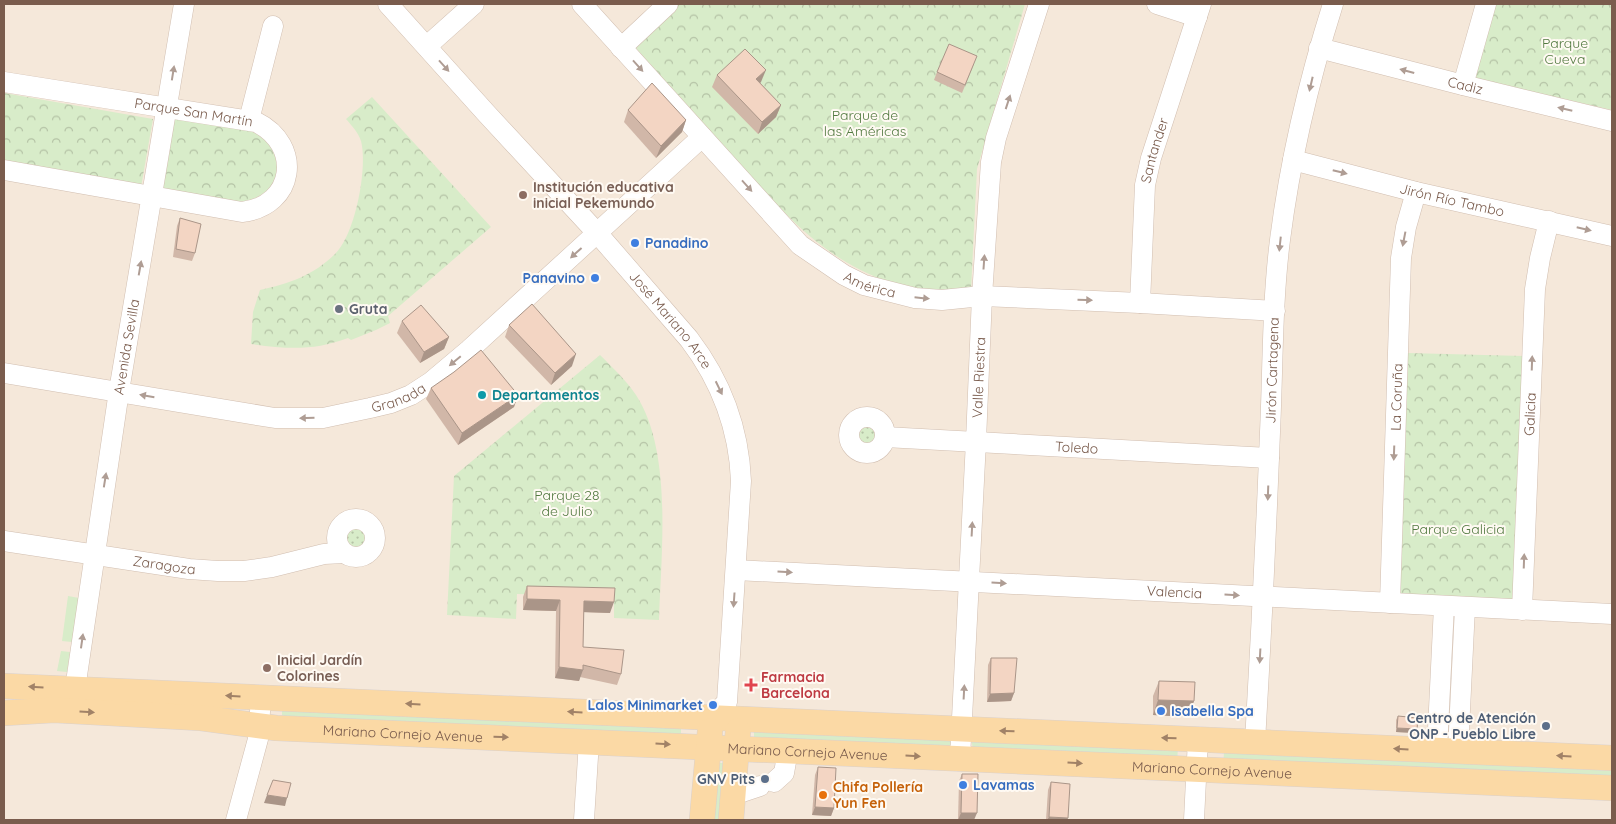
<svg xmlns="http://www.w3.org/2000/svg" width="1616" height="824" viewBox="0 0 1616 824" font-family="Quicksand,sans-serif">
<defs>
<pattern id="forest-crowns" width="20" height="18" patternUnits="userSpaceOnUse" patternTransform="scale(1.25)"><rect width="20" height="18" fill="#d8ecc9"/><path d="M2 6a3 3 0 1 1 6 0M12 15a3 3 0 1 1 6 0" fill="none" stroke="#b4c2a5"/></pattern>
<pattern id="garden-dots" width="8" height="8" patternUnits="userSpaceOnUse" patternTransform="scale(1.25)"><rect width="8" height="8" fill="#d8ecc9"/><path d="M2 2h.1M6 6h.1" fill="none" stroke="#b4c2a5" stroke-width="1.8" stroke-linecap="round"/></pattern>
</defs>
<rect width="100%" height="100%" fill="#fdf6ec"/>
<!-- residential -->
<rect fill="#f5e8da" x="4" y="4" width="1608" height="816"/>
<!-- grass -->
<g fill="#d8ecc9">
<path d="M68,596L79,598L72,642L62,641Z"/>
<path d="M61,651L70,652L67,672L57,671Z"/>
<path d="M282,704L681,727V743L300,722L282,715Z"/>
<path d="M754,730L953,741L952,755L754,746Z"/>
<path d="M971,738L1178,747L1177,764L974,755Z"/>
<path d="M1224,752H1270L1612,771V785L1223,769Z"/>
<path d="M709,763H726L721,820H704Z"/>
</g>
<!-- forest -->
<g fill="url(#forest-crowns)">
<path d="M675,4H1025L977,169L971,290C945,290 917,291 892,283C818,258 781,209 731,154C699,118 666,82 634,46Z"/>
<path d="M1494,4H1612V110L1473,78Z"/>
<path d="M4,93L153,119L141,187L4,162Z"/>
<path d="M372,97L491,227L388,316L390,323L376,330L351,340L348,338C313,351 288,349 251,344L253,312L260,290C288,284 314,275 335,254C355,235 368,168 361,141C358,132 352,126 346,119Z"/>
<path d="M174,119C193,122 212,125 231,128C239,129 248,129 254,132C263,135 270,143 273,150C286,180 266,200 237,202L163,189Z"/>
<path d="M1408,353L1523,356L1513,601L1396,595Z"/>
<path d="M600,355C613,368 626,380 636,395C673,452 661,553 659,620L614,618V597L517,594L516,619L447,615L454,476Z"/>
</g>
<!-- garden -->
<g fill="url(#garden-dots)">
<circle cx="867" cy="436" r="9"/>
<circle cx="356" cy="538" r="12"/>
</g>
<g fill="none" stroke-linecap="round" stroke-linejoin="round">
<!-- minor casing -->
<g stroke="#d1beb0" stroke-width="21">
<g id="minor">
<path id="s1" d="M388,4L486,113L598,234L689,339C721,381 739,429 741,481L727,702L711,718"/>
<path id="s2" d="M582,4L800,245L844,275L864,285L915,298L942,300L982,296L1140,303L1275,311"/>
<path d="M1157,4L1197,17"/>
<path d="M427,46L474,4"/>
<path d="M621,48L668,4"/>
<path id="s3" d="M1319,48L1463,85L1612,121"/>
<path id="s4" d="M4,82L256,122C303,145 295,206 242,212L4,170"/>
<path d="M1463,85L1486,4"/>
<path d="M249,120L273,26"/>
<path id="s5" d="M1293,160L1416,192L1612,236"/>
<path id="s6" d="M1140,303L1145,185L1151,158L1201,4"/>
<path id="s7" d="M4,373L275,418H323L370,408L391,403L411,395L431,382L469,350L702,137"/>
<circle cx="867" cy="435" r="18"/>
<path id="s8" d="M885,437L1269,458"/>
<circle cx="356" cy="538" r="19"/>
<path id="s9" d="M4,541L189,569L218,571H244L272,567L324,554L344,553"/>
<path id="s10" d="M736,570L1612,614"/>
<path id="s11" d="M1390,603L1401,258L1406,227L1416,192"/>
<path id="s12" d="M1522,610L1535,289L1540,258L1549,221"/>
<path id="s13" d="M75,689L119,391L184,4"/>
<path id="s14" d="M1255,742C1261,639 1266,536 1270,432C1273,368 1272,303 1280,240C1290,161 1309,80 1333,4"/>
<path d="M1437,750L1444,606"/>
<path d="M1458,751L1465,607"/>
<path id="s15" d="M960,758L976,441L982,296L991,162L996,138L1039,4"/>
<path d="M774,782L784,773L788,750"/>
<path d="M733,795L760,786"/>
<path d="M236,820L258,739L261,698"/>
<path d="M584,820L589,741"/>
<path d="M1194,820L1198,739"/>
</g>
</g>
<!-- major casing -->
<g stroke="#dad1cd" stroke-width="26">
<g id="major">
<path d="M4,686L1612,758"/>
<path id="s16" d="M4,713L54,710L201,718L276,728L1612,788"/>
<path d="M702,820L710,731"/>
<path d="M731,820L738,731"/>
</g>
</g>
<!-- minor -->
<use href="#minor" stroke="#fff" stroke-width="20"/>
<!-- major -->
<use href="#major" stroke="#fbd9a5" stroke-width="25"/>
</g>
<!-- wall -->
<g fill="#d1b7a8">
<path d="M974,64L962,93L934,80L937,72Z"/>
<path d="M717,75L761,82L760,83L781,105L776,117L758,134L712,87Z"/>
<path d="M628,110L686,120L682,132L656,158L624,122Z"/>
<path d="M180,218L195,253L192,261L173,257L177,226Z"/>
<path d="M402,321L449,337L444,349L420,363L397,333Z"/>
<path d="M509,325L572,366L551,385L505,337Z"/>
<path d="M431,388L518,395L514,407L458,445L426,399Z"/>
<path d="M527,586L610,613L584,612L583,647L621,674L617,685L580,677L579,681L555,678L556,611L523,610V597Z"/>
<path d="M991,658L1014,693L1011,701L987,702L988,665Z"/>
<path d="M1159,681L1194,701L1188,717L1153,715V696Z"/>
<path d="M1398,716L1417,729L1415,733L1396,732V720Z"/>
<path d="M818,767L834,808L831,816L812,815L815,775Z"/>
<path d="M962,774L974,820H958L959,781Z"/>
<path d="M1051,782L1067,820H1046L1048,790Z"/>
</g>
<!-- shaded-wall -->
<g fill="#aa9588">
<path d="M766,70L761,82L752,91L756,79Z"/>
<path d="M781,105L776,117L758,134L762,122Z"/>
<path d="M686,120L682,132L656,158L661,146Z"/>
<path d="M449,337L444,349L420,363L424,352Z"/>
<path d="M576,354L572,366L551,385L555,373Z"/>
<path d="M518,395L514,407L458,445L462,433Z"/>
<path d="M527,599L560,600L556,611L523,610Z"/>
<path d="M584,601L614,602L610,613L580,612Z"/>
<path d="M559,667L583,670L579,681L555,678Z"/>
<path d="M1014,693L1011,701L987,702L990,694Z"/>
<path d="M1158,700L1194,701L1188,717L1153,715Z"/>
<path d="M1397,728L1417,729L1415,733L1396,732Z"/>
<path d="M267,795L287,798L285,806L264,803Z"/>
<path d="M815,807L834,808L831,816L812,815Z"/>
<path d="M961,813H977L974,820H958Z"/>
<path d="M1049,817L1068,818L1067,820H1047Z"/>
</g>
<!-- building -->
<g fill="#f3d5c3" stroke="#aa9588">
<path d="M949,44L977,56L965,85L937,72Z"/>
<path d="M745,49L766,70L756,79L781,105L762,122L717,75Z"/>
<path d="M652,83L686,120L661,146L628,110Z"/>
<path d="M180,218L201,224L195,253L176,249Z"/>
<path d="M532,304L576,354L555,373L509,325Z"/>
<path d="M421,305L449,337L424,352L402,321Z"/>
<path d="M481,350L518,395L462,433L431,388L454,372Z"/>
<path d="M527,586L615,588L614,602L584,601L583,647L624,650L621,674L583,665V670L559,667L560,600L527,599Z"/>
<path d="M991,658H1017L1014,693L990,694Z"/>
<path d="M1159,681L1195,682L1194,701L1158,700Z"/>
<path d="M1398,716L1418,718L1417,729L1397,728Z"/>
<path d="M818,767L836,768L834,808L815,807Z"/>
<path d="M962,774H978L977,813H961Z"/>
<path d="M273,780L291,783L287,798L267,795Z"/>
<path d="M1051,782L1070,784L1068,818L1049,817Z"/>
</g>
<!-- one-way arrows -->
<defs><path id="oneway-solid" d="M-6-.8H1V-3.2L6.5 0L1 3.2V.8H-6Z" transform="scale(1.25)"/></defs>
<g fill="#af9d94">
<use href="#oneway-solid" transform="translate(444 66) rotate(48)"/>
<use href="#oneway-solid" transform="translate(638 66) rotate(48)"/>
<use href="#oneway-solid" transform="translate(1407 71) rotate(-165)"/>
<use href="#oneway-solid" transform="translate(173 73) rotate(-81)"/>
<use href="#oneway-solid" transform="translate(1311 84) rotate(103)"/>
<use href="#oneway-solid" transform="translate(1008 102) rotate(-72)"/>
<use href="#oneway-solid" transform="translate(1565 109) rotate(-167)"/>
<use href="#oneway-solid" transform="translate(1340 172) rotate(14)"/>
<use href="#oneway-solid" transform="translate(747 186) rotate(48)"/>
<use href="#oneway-solid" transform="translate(1584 229) rotate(13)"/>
<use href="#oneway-solid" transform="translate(1404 239) rotate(101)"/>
<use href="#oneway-solid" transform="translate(1280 244) rotate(96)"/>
<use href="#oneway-solid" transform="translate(576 253) rotate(138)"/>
<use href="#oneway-solid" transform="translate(984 262) rotate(-86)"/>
<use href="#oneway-solid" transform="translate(140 268) rotate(-80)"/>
<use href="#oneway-solid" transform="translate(922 298) rotate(6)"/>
<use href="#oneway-solid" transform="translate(1085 300) rotate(2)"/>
<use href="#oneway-solid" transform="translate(455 361) rotate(140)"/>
<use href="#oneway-solid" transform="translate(1532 363) rotate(-88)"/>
<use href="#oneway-solid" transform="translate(719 388) rotate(64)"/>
<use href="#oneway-solid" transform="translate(147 396) rotate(-170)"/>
<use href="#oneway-solid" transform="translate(307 418) rotate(178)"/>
<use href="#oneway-solid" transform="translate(1394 453) rotate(92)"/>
<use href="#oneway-solid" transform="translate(105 480) rotate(-81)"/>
<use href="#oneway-solid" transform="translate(1268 493) rotate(92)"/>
<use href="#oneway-solid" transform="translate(972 529) rotate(-87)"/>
<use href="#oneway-solid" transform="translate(1524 561) rotate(-88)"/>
<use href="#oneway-solid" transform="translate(785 572) rotate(3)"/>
<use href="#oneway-solid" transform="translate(999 583) rotate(3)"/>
<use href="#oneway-solid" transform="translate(1232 595) rotate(3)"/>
<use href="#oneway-solid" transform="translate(734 600) rotate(94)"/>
<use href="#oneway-solid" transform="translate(82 641) rotate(-82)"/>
<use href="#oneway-solid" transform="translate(1260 656) rotate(93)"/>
<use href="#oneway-solid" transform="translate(964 692) rotate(-87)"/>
</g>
<g fill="#a18267">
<use href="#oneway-solid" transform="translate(36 687) rotate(-177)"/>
<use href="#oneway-solid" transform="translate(233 696) rotate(-177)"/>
<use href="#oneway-solid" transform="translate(413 704) rotate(-177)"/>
<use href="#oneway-solid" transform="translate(87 712) rotate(3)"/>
<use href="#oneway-solid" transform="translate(575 712) rotate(-177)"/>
<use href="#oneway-solid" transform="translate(1007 731) rotate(-178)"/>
<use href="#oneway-solid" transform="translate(501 737) rotate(2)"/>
<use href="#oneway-solid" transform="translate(1169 738) rotate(-178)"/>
<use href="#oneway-solid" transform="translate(663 744) rotate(3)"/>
<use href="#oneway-solid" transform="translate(1401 749) rotate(-177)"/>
<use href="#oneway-solid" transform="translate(913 756) rotate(3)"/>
<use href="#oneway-solid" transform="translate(1564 756) rotate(-177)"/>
<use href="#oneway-solid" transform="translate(1075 763) rotate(3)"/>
</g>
<!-- markers -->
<g fill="#8d6e63" stroke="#fffaf3" stroke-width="2">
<circle cx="523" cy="195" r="5"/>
<circle cx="267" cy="668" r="5"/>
</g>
<g fill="#3f7fe0" stroke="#fffaf3" stroke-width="2">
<circle cx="635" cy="243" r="5"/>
<circle cx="595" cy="278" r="5"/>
<circle cx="713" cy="705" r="5"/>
<circle cx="1161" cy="711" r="5"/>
<circle cx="963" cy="785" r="5"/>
</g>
<circle fill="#6b7280" stroke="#fffaf3" stroke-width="2" cx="339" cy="309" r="5"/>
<circle fill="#0f9aa8" stroke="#fffaf3" stroke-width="2" cx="482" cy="395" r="5"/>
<path fill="#e0444e" stroke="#fffaf3" stroke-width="2" d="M748.5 677.5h5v5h5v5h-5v5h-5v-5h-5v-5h5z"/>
<g fill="#5c6f8a" stroke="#fffaf3" stroke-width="2">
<circle cx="1546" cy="726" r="5"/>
<circle cx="765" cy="779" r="5"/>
</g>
<circle fill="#e8710a" stroke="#fffaf3" stroke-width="2" cx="823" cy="795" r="5"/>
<g text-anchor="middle" stroke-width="4" stroke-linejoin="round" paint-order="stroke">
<!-- park labels -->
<g font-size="14" fill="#537a41" stroke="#fffaf3">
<text x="1565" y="48">Parque<tspan x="1565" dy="16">Cueva</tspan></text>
<text x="865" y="120">Parque de<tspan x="865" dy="16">las Américas</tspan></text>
<text x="567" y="500">Parque 28<tspan x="567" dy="16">de Julio</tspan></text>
<text x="1458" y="534">Parque Galicia</text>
</g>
<!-- street labels -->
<g font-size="14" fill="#7a5c4d" stroke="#fffaf3">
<text dy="5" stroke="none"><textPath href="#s3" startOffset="151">Cadiz</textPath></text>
<text dy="5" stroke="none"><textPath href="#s4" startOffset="192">Parque San Martín</textPath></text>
<text dy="5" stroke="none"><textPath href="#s6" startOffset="154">Santander</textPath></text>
<text dy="5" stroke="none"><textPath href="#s5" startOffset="164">Jirón Río Tambo</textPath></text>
<text dy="5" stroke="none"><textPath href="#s2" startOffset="406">América</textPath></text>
<text dy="5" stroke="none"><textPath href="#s1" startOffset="424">José Mariano Arce</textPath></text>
<text dy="5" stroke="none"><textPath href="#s13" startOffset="346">Avenida Sevilla</textPath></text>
<text dy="5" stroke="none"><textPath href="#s14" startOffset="372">Jirón Cartagena</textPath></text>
<text dy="5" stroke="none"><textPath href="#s15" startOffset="381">Valle Riestra</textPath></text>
<text dy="5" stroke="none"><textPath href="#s7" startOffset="401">Granada</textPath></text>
<text dy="5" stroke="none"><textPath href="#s11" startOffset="206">La Coruña</textPath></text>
<text dy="5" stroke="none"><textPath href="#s12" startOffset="196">Galicia</textPath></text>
<text dy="5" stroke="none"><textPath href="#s8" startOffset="192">Toledo</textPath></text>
<text dy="5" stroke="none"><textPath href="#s9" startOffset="162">Zaragoza</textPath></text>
<text dy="5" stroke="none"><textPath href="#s10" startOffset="439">Valencia</textPath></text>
<text dy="5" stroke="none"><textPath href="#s16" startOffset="400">Mariano Cornejo Avenue</textPath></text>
<text dy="5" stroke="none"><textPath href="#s16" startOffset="805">Mariano Cornejo Avenue</textPath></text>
<text dy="5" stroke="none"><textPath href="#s16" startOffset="1210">Mariano Cornejo Avenue</textPath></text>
</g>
<!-- education labels -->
<g font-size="14" font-weight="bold" fill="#785e54" stroke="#fffaf3" text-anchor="start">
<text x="533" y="192">Institución educativa<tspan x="533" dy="16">inicial Pekemundo</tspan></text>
<text x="277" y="665">Inicial Jardín<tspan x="277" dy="16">Colorines</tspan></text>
</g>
<!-- shop labels -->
<g font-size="14" font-weight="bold" fill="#366cbe" stroke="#fffaf3" text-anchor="start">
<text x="645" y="248">Panadino</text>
<text x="585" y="283" text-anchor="end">Panavino</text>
<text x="703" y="710" text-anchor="end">Lalos Minimarket</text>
<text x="1171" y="716">Isabella Spa</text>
<text x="973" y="790">Lavamas</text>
</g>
<!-- worship labels -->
<g font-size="14" font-weight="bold" fill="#5b616d" stroke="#fffaf3" text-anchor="start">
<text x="349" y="314">Gruta</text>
</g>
<!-- culture labels -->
<g font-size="14" font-weight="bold" fill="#0d838f" stroke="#fffaf3" text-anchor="start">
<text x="492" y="400">Departamentos</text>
</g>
<!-- health labels -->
<g font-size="14" font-weight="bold" fill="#be3a42" stroke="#fffaf3" text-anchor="start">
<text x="761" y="682">Farmacia<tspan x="761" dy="16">Barcelona</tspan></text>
</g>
<!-- service labels -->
<g font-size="14" font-weight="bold" fill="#4e5e75" stroke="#fffaf3" text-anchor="end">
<text x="1536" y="723">Centro de Atención<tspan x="1536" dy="16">ONP - Pueblo Libre</tspan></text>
<text x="755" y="784">GNV Pits</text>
</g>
<!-- food labels -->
<g font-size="14" font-weight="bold" fill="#c56008" stroke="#fffaf3" text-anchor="start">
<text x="833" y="792">Chifa Pollería<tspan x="833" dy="16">Yun Fen</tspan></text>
</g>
</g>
<!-- border -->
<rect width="1616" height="824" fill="none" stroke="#7a5c4d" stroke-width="10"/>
</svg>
